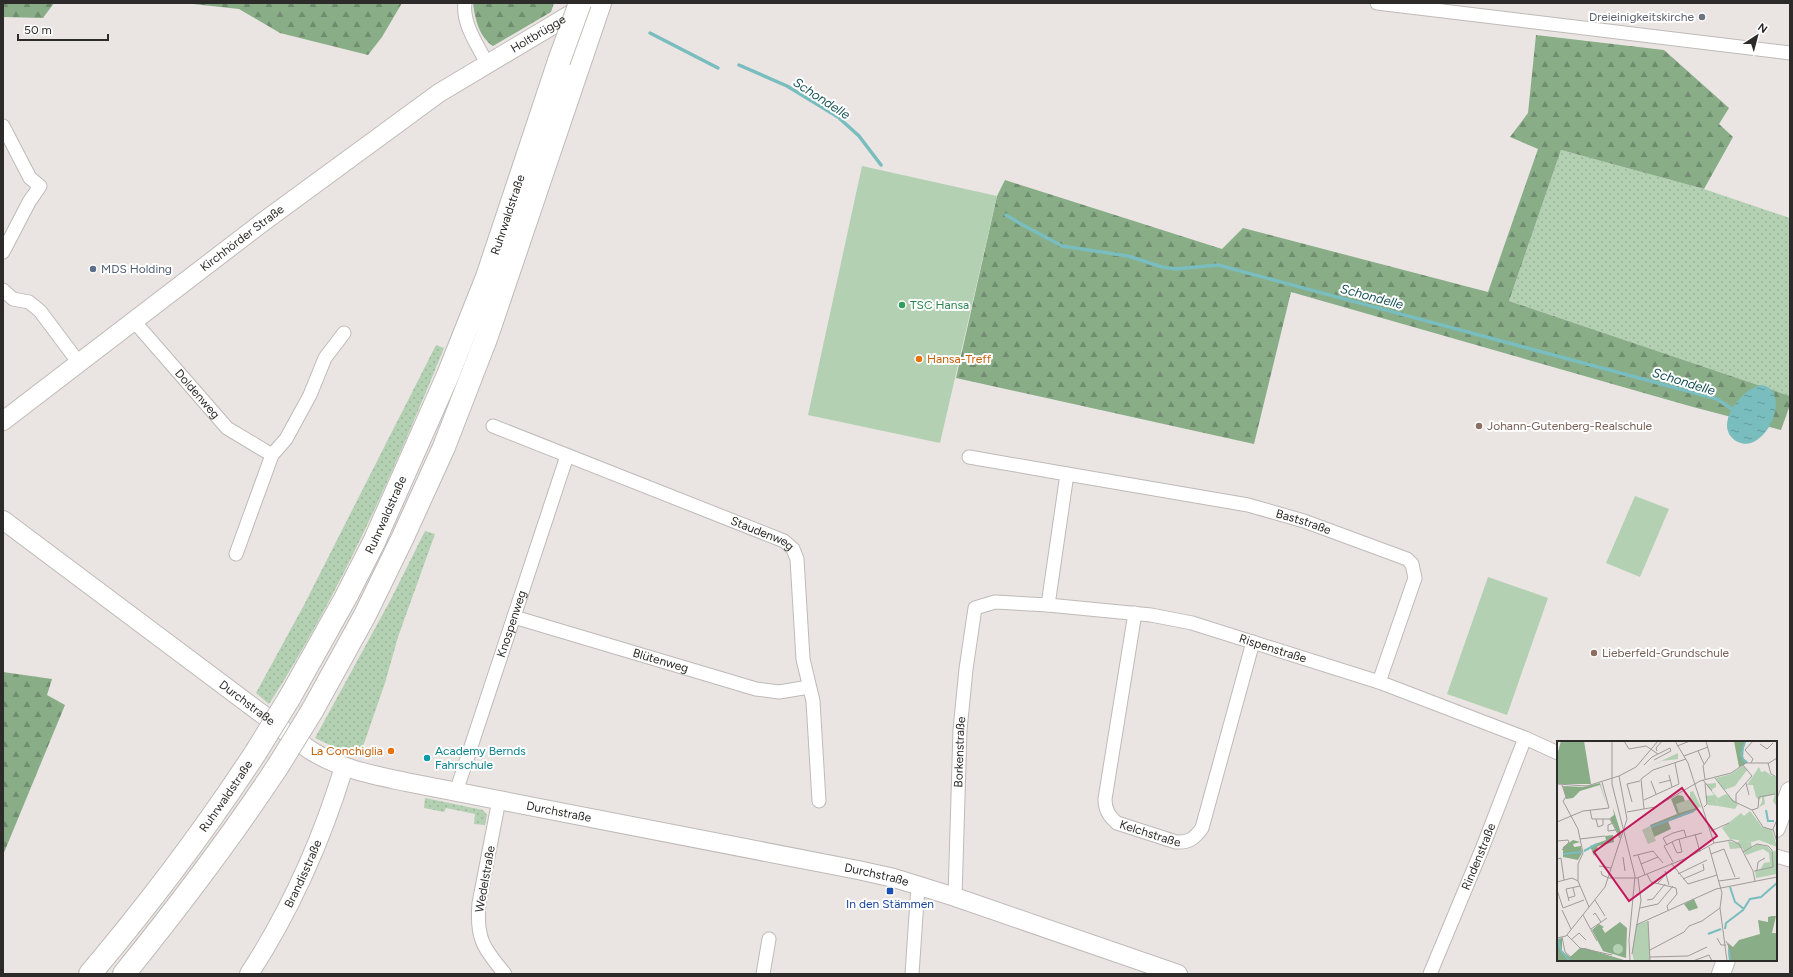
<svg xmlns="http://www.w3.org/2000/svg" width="1793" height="977" viewBox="0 0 1793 977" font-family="Figtree,sans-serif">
<defs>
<pattern id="grass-dots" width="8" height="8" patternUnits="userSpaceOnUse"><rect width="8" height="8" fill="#b3d0b2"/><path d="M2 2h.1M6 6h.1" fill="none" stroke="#9ab399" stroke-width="1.8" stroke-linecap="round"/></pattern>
<pattern id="forest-firs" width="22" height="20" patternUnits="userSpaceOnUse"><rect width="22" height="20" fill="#88ad87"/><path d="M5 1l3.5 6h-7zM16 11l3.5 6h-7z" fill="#708d6f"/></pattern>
<pattern id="water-ripples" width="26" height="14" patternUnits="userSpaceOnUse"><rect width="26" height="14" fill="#7abdbf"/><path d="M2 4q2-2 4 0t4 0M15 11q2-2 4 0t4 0" fill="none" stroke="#649a9b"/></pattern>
</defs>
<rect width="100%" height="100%" fill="#eae5e2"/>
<!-- grass -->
<g fill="url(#grass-dots)">
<path d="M1561,150L1704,189L1790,218V396L1509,301Z"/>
<path d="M436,345L444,348C395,469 340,594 269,704L256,693L304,605Z"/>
<path d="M425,531L435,534L398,637L385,683L360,755L330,745L315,738L391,599Z"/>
<path d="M425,798L483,810L487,815L485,825L474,824L475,814L446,808L444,812L424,808Z"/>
</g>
<!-- forest -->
<g fill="url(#forest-firs)">
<path d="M3,3H54L43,18L3,17Z"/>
<path d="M184,3H402L382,37L368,55L280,33L239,9Z"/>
<path d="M473,3H554L551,12L493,46C479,37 475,19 473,3Z"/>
<path d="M1536,35L1664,50L1729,108L1719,124L1733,137L1704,189L1561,150L1509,301L1790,396V405L1781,430L1693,407L1291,292L1254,444L956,378L997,196L1005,180L1222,249L1243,228L1488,292L1538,149L1510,137L1528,113Z"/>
<path d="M3,672L52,679L47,695L65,705L3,855Z"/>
</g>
<!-- garden -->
<g fill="#b3d0b2">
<path d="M862,166L997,196L940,443L808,415Z"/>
<path d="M1635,496L1669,509L1640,577L1606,563Z"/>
<path d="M1488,577L1548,598L1507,715L1447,694Z"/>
</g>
<!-- water -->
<path fill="url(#water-ripples)" d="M1762,385C1793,391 1766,455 1738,442C1710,428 1742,387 1762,385Z"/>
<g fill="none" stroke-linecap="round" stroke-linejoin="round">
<!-- stream -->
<g stroke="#7abdbf" stroke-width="3.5">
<path d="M650,33L718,68"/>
<path d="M739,65L787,86L838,117L859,136L881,165"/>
<path d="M1006,215L1021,224L1062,246L1128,256L1162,267L1176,269L1218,265L1710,397L1717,399L1732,409"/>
</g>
<!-- street casing -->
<g stroke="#bfbab7" stroke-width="15">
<g id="street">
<path d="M465,3C462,24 478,45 487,64"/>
<path d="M1377,3L1790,53"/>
<path d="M3,126L30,178L40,186L29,202L3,252"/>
<path d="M3,290L13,299L29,302L40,311L79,363"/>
<path id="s1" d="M133,320L227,428L272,455"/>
<path id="s2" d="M493,426L784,541L793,549L797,559L803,659L813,701L819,801"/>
<path d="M969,457L1067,474"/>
<path d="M236,554L272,455L286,439L310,395L325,358L344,333"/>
<path id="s3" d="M1048,605L1067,474L1248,505L1304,521L1407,559L1412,564L1415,578L1379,682"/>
<path id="s4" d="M1135,613L1105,799C1105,810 1109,816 1117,823L1176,842C1189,843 1195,838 1202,828L1253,642"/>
<path id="s5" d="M514,617L756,689L779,692L809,687"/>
<path id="s6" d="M456,792L567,456"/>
<path d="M499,800L479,903C476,938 483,948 505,974"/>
<path d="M1776,856L1790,860"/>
<path id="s7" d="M955,897L960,730L966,669L975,608L995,602L1048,605L1151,615L1192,623L1379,682L1525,738L1558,753"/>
<path d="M763,974L769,939"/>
<path d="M912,974L918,886"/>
<path id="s8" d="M1430,974L1482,849L1525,738"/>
</g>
</g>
<!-- secondary casing -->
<g stroke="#bfbab7" stroke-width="20">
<g id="secondary">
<path id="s9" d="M3,421L263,222L439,93L583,7"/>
<path id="s10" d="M3,520L310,750C340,769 373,775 406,782L858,870L894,878L955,897L1178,974"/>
<path d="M1776,828L1790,791"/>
<path id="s11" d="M249,974C290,911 322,839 344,767"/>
<path d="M1721,974L1726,960"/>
</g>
</g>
<!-- highway casing -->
<g stroke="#bfbab7" stroke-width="24">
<g id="highway">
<path id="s12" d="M290,697L346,597L374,542L448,375L487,277L559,61"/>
<path d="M312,711L365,615L403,537L444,447L487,336L600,3"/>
<path id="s13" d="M90,974C150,903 205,830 256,752"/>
<path d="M124,974C178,907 230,839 278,766"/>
</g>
</g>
<!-- street -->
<use href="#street" stroke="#fff" stroke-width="13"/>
<!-- secondary -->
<use href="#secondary" stroke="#fff" stroke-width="18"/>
<!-- highway -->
<use href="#highway" stroke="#fff" stroke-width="22"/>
<!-- highway-bridge casing -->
<g stroke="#bfbab7" stroke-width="24" stroke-linecap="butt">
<g id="highway-bridge">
<path d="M559,61L580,3"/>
<path d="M256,752L290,697"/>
<path d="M278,766L312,711"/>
</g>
</g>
<!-- highway-bridge -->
<use href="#highway-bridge" stroke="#fff" stroke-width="22"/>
</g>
<!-- markers -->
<circle fill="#6b7280" stroke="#fff" stroke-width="1.5" cx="1702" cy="17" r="4"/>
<circle fill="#5c6f8a" stroke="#fff" stroke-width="1.5" cx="93" cy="269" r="4"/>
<circle fill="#2e9e5b" stroke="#fff" stroke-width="1.5" cx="902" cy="305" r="4"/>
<g fill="#e8710a" stroke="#fff" stroke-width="1.5">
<circle cx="919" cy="359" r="4"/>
<circle cx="391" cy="751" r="4"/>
</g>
<g fill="#8d6e63" stroke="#fff" stroke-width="1.5">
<circle cx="1479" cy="426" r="4"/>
<circle cx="1594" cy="653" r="4"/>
</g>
<circle fill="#0f9aa8" stroke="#fff" stroke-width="1.5" cx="427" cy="758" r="4"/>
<rect fill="#1a4fb4" stroke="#fff" stroke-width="1.5" x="886" y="887" width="8" height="8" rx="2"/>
<g text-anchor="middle" stroke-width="4" stroke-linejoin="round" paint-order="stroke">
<!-- worship labels -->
<g font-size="12" fill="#5b616d" stroke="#fff" text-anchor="end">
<text x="1694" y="21">Dreieinigkeitskirche</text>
</g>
<!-- street labels -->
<g font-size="12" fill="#2d2b2a" stroke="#fff">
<text dy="4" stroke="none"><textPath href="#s9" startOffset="661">Holtbrügge</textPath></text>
<text dy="4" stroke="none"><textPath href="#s12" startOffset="530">Ruhrwaldstraße</textPath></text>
<text dy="4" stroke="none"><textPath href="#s9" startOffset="301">Kirchhörder Straße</textPath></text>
<text dy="4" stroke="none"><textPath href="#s1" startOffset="98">Doldenweg</textPath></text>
<text dy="4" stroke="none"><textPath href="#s12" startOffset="206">Ruhrwaldstraße</textPath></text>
<text dy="4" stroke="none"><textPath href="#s3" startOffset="374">Baststraße</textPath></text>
<text dy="4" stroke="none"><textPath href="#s2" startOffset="290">Staudenweg</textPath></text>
<text dy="4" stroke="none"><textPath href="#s6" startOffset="177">Knospenweg</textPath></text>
<text dy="4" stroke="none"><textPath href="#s7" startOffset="594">Rispenstraße</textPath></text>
<text dy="4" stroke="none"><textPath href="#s5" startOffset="153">Blütenweg</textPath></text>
<text dy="4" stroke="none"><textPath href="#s10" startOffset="305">Durchstraße</textPath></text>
<text dy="4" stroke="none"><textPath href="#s7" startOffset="145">Borkenstraße</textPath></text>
<text dy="4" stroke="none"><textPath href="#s13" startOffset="224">Ruhrwaldstraße</textPath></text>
<text dy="4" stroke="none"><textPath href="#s10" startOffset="641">Durchstraße</textPath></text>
<text dy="4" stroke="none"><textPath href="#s4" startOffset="251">Kelchstraße</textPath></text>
<text dy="4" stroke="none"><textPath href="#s8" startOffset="127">Rindenstraße</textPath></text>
<text dy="4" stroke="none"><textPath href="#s11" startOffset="114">Brandisstraße</textPath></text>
<text dy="4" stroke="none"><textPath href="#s10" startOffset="965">Durchstraße</textPath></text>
<text transform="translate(485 879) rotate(-80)" y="4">Wedelstraße</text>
</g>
<!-- service labels -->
<g font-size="12" fill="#4e5e75" stroke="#fff" text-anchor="start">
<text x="101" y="273">MDS Holding</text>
</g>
<!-- leisure labels -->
<g font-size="12" fill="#27864d" stroke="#fff" text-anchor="start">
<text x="910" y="309">TSC Hansa</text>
</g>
<!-- food labels -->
<g font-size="12" fill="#c56008" stroke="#fff" text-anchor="start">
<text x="927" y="363">Hansa-Treff</text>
<text x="383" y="755" text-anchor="end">La Conchiglia</text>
</g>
<!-- education labels -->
<g font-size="12" fill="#785e54" stroke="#fff" text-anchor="start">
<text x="1487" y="430">Johann-Gutenberg-Realschule</text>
<text x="1602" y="657">Lieberfeld-Grundschule</text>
</g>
<!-- culture labels -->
<g font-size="12" fill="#0d838f" stroke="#fff" text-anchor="start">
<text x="435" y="755">Academy Bernds<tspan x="435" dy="14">Fahrschule</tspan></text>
</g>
<!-- transit labels -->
<g font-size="12" fill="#164399" stroke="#fff">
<text x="890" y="908">In den Stämmen</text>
</g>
<!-- water labels -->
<g font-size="13" font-style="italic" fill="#185354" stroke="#fff">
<text transform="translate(822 98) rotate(33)" y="5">Schondelle</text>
<text transform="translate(1372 296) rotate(15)" y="5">Schondelle</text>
<text transform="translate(1684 381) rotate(17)" y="5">Schondelle</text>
</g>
</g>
<!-- overview -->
<g transform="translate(1557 741)">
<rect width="220" height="220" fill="#eae5e2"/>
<path d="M121,12V18L105,20L87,28ZM202,26L204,31L208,30L215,35H220V66L216,60L218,53L207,56L208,63L202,66L205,61V55L202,59L199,56L196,44H190ZM159,42V46L154,49L161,57L159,59L161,65L151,64L148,55L157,54L149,43ZM136,50L144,66L122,72L119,63L133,58V51ZM183,99L194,101L195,107L200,103L211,106L215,111L220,109V133L199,137L198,130L203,129L207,122L213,121L212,112L206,108L189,114L185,107L173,108L171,100L180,102Z" fill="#b3d0b2"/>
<path d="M4,0H27L34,43H0V14ZM177,0H190L187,3L186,17L191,21L182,26ZM43,42L51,67L43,44L23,50L16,57L9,58L6,45L26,46ZM121,54L126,55L128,60L119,63L122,72L139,67L140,69L111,80L114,88L97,96L93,84L120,73L114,58ZM56,67L64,92L63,96L53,77L57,74ZM48,95L56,94L57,101L41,105L37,115L33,105L49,99ZM16,99L23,101L16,103L17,106L24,105L25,112L21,119L6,116V106ZM137,158L141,167L132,170L127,163ZM215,175H219L215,192H220V220H172L171,202L176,206L182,199L203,193L201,179L211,181V176ZM63,181L70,187L69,217L46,210L35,189L42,183L47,186L45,187L48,192ZM5,197V210L13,216L23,207H28L70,220H0V198Z" fill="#88ad87"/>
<path d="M186,25L190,29L178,45L167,49L159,37L174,33ZM169,53L181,63L178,68L161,65L159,58ZM193,70L205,86L215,89L220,106L202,99L195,101L173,98L165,87L184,72L187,75Z" fill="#b3d0b2"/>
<path d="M209.5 45a5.5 5.5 0 1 1 11 0a5.5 5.5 0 1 1-11 0ZM93,85L99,100L91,103L85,89ZM91,180L93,220H77L75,211L79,184ZM56 208a5 5 0 1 1 10 0a5 5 0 1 1-10 0Z" fill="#b3d0b2"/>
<path fill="none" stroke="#7abdbf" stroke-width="2" d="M188,1L184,13L187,20L190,21M209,69L211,80H217M94,86L137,70M27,110L40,103M6,113L25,111M173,146L178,161L187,168M168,188L169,182L186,169L193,158L204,156L220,142M151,193L164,188M1,198L4,210L13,220M172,208L173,220"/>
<path fill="none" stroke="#9e9b98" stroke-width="1" d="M55,0V43L78,135L72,199L73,220M67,0L72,8L89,5L101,13M118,0L131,22L157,102M203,3L210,8L216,2M120,5L133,0M100,10L99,7L105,0M141,10L147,23M127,15L151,6M97,19L114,10M194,22L196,18L188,9L196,0M211,22L214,33L218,35M87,24L95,16L113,7L114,10M112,34L115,46M158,37L176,60L195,69L206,86L216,89M148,38L146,25L153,15L149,0M146,39L155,50M94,40L99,53M102,42L114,39M189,42L192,54M0,43L30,45L62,35L79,26L101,0M5,44L9,56L6,60M87,59L122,43L118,22M6,60L21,88L26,112L21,123V140L32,166M75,61L70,43L83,40M179,61V53L195,35L186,24M147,66L150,63L148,42M87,68L84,38L96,29L129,18M33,69L35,78H53L63,97M195,69L201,67L202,56L218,53M70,71L98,66L143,40L174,32L189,22H212L220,17M39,78L41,86L46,84V78M220,79L216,88L220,101M0,81L26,70L52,67L45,41M56,82L51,84V90L59,89M154,90L172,82M138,93L143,111M23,98L48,95M0,100L11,99L12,101L5,109M115,101L120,112L125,111L122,98M110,104L106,97L116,92L127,89L129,96M152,106L165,152L163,167L170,220M186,111L200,103L211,105L215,109L216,126L197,130M154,113L167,108L178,136M81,114L88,134M76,115L96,110L106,122M66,116L68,130M0,118L4,117L7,139M116,121L107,105L119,99L145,92M114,122L131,143L160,134M84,123L101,116M42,125L54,127M200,129L201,121L208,117M44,130L45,134L52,137H80L132,116L157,102L174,99L182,103L196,130L198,140M108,130L112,144M90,133L94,141L119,147L120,153L110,165L111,169M121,133L150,119M126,138L147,129L146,123M162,140L183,137M0,141L15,137L21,140M101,142L109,133M0,149L6,167L27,159M11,157L18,155L16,147M38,159L48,175M90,159L96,158L108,143M12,160L9,148L23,145M83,167L101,163L116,145M5,169L14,188M26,174L40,200M36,174L38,172L44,181M91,180L93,220M79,184L159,148L220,136M34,188L50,177M10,194L23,207L55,214M5,196L8,211L14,216M0,197L9,195L48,146L70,78L62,35M160,197L164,204H169M15,198L22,192L29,199M169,200L179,220M93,209L127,191L132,185L145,180L163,167M75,213L84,159L81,137M93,216L131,215L150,206M136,220L152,214L155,220"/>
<path fill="#c2185b" fill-opacity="0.15" stroke="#c2185b" stroke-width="2" d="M125,47L160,95L72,160L37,111Z"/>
<rect width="220" height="220" fill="none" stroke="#2d2b2a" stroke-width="2"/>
</g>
<!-- border -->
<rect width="1793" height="977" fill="none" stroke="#2d2b2a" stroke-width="8"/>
<!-- north arrow -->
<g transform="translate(1757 36) rotate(36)" stroke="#ffffff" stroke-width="3" paint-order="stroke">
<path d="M0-3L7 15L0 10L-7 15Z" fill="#2d2b2a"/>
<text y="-6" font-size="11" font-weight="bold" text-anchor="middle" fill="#2d2b2a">N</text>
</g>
<!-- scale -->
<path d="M18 34v6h90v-6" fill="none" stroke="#2d2b2a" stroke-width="2"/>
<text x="24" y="34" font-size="12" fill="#2d2b2a" stroke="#ffffff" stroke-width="3" paint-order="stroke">50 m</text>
</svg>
